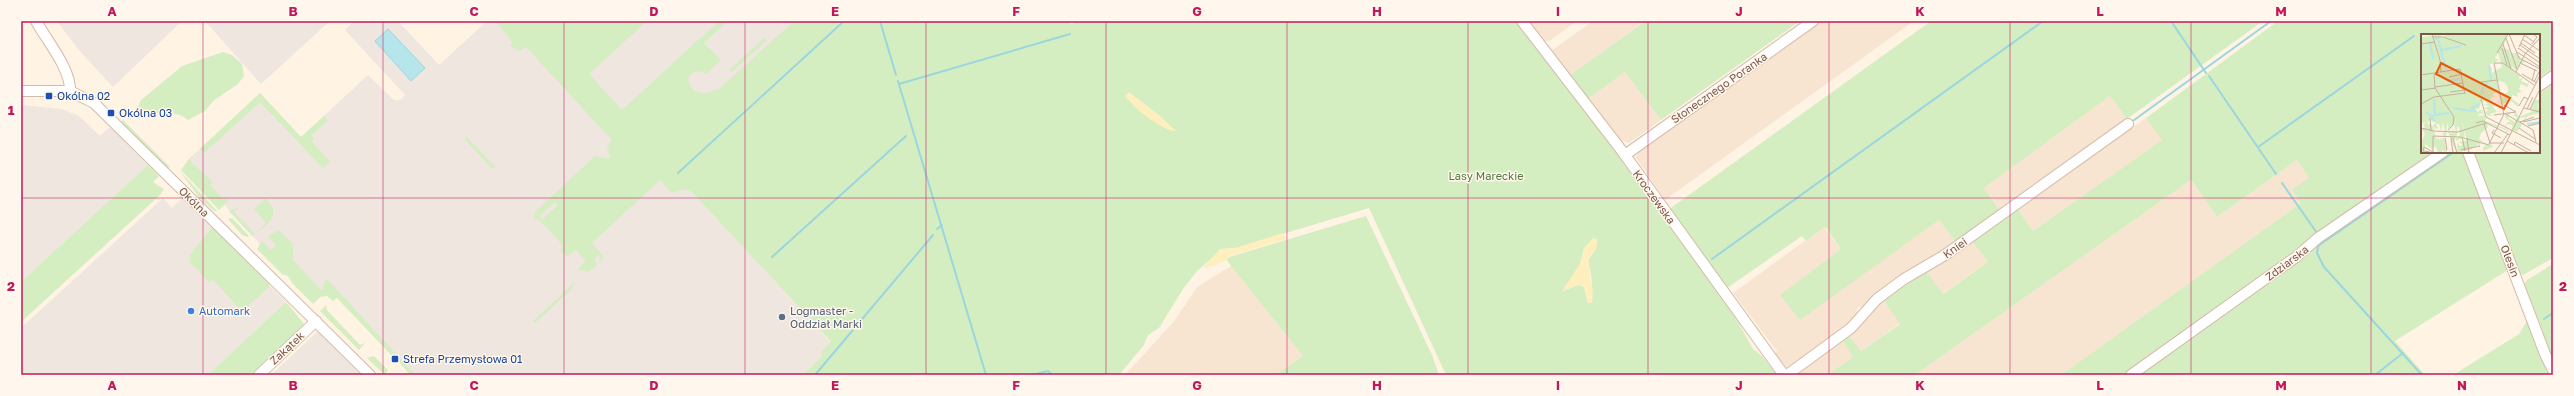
<svg xmlns="http://www.w3.org/2000/svg" width="2574" height="396" viewBox="0 0 2574 396" font-family="'Golos Text',sans-serif">
<rect width="100%" height="100%" fill="#fff3e4"/>
<!-- residential -->
<g fill="#f7e5d2">
<path d="M1529,21H1577L1549,41H1544Z"/>
<path d="M1593,21H1646L1570,75L1551,51Z"/>
<path d="M1820,21H1914L1665,200L1636,158L1638,151Z"/>
<path d="M1625,72L1661,120L1629,143L1623,141L1620,143L1588,99Z"/>
<path d="M2110,96L2127,119L2000,211L1984,188Z"/>
<path d="M2146,118L2163,140L2033,231L2017,208Z"/>
<path d="M2297,160L2309,178L2301,203L2061,375H1915L2191,180L2217,217Z"/>
<path d="M1940,220L1956,242L1862,310L1860,306L1856,310L1859,314L1846,328L1788,371L1775,354L1777,351L1733,293L1824,227L1841,249Z"/>
<path d="M1972,241L1988,262L1942,294L1927,272Z"/>
<path d="M1231,266L1303,356L1275,375H1125L1175,320L1197,287Z"/>
<path d="M1883,299L1900,323L1861,351L1849,335Z"/>
<path d="M1842,340L1853,357L1827,375H1795Z"/>
</g>
<!-- industrial -->
<g fill="#eee6df">
<path d="M57,21H182L113,87L78,49Z"/>
<path d="M205,21H330L261,84Z"/>
<path d="M354,21H398L439,65L487,21H507L667,164L831,343L821,352L823,355L821,365L812,375H412L331,287L311,300L209,188L188,160L260,93L301,137L368,75L394,100H400L405,95L345,30Z"/>
<path d="M644,21H795L695,112L620,113L584,75Z"/>
<path d="M21,105L62,109L79,116L100,136L110,127L148,165L21,282Z"/>
<path d="M163,198L172,208L182,198L286,302L208,375H21V328Z"/>
<path d="M318,332L361,375H271L317,332Z"/>
</g>
<!-- green -->
<g fill="#d5eec1" fill-rule="evenodd">
<path d="M496,21H647L589,74L622,110L719,21H728L704,43L721,60L706,74L700,71L694,72L688,77L690,86C696,95 708,95 716,89L718,90L794,21H1068L1072,25L1074,23L1073,21H1515L1632,172L1737,320L1753,349L1761,355L1777,375H1446L1369,208L1236,248L1220,249L1216,255L1197,271L1183,289L1159,328L1148,335L1144,345L1119,375H804L823,355L820,353L831,342L692,192L683,189L672,193L660,180L592,243L604,258L599,262L601,258L598,255L594,259L597,266L587,272L578,269L586,261L576,250L567,257L560,250L563,247C562,243 546,227 537,218L534,221L535,212L595,156L608,159L610,156L607,148L612,140L526,47L519,51L510,46L513,43ZM555,202L558,205L543,219L552,230L537,214L540,216ZM1584,248H1596L1588,260L1592,281L1588,303L1584,287L1578,285L1563,291L1580,264Z"/>
<path d="M1646,21H1800L1661,120L1625,72L1588,99L1570,75Z"/>
<path d="M1931,21H2263L2127,119L2110,96L1984,188L2000,211L1956,242L1939,220L1800,320L1780,295L1841,249L1827,229L1824,227L1806,241L1802,236L1727,288L1668,210Z"/>
<path d="M2278,21H2553V68L2539,78V35H2422V152H2433L2333,221L2300,247L2301,249L2145,358L2125,375H2061L2301,203L2292,190L2309,178L2297,160L2217,217L2191,180L1915,375H1827L1853,357L1842,340L1849,335L1861,351L1900,324L1883,299L1927,272L1943,294L1988,262L1972,241L2017,208L2033,231L2162,140L2146,118Z"/>
<path d="M765,37L767,40L732,72L729,70Z"/>
<path d="M223,52L232,55L242,64L244,76L238,84L213,101L205,111L188,120C172,107 155,118 138,110L140,101L182,66Z"/>
<path d="M2553,84V258L2523,275L2519,273L2472,152H2539V94Z"/>
<path d="M260,93L301,137L324,116L328,120L311,136L314,139L312,142L330,162L323,168L260,102L204,153L200,149L189,160L213,182L210,185L223,199L227,198L228,201L219,210L181,170L188,160Z"/>
<path d="M123,120L171,168L166,167L120,123Z"/>
<path d="M467,137L495,167L492,169L465,139Z"/>
<path d="M2449,152H2464L2508,270L2395,341L2425,375H2134L2319,241Z"/>
<path d="M148,165L159,176L153,182L164,189L160,195L21,322V282Z"/>
<path d="M179,170L217,211H214L198,196Z"/>
<path d="M266,198C283,217 267,224 252,236L229,211L238,208L234,212L255,234L266,223L254,209Z"/>
<path d="M1366,216L1432,355L1439,375H1275L1303,356L1231,266L1227,260L1229,257Z"/>
<path d="M232,218L249,236L248,237L242,235L228,219Z"/>
<path d="M212,227L269,283V287L246,308L240,309L213,280L209,282L190,262V255Z"/>
<path d="M279,230L293,244V260L320,289H323L325,280L329,281L415,375H410L395,357H393L337,298L333,301L327,296L320,297L313,304L292,283L288,276L282,274L257,249L262,241L271,250L276,245L268,236Z"/>
<path d="M2553,264V365L2523,286L2527,280Z"/>
<path d="M572,279L574,283L571,290L535,323L533,321L573,284Z"/>
<path d="M286,302L305,325L251,375H208Z"/>
<path d="M327,305L326,309L360,345L365,343L359,350L320,311Z"/>
<path d="M2528,319L2553,375H2453L2519,334Z"/>
<path d="M374,356L388,370L385,375L367,358Z"/>
</g>
<!-- sand -->
<g fill="#ffeebe">
<path d="M1129,92L1159,115L1176,131C1161,131 1133,107 1125,96Z"/>
<path d="M1283,233L1286,239L1229,256L1227,260C1223,262 1207,268 1203,268L1220,249L1236,248Z"/>
<path d="M1593,238L1597,239C1598,247 1595,252 1589,257C1587,273 1595,287 1592,303H1588L1584,287L1578,285L1562,291L1580,264L1584,248Z"/>
</g>
<!-- water -->
<path fill="#b6e5eb" stroke="#9bd6de" d="M388,29L425,68L411,81L375,41Z"/>
<g fill="none" stroke-linecap="round" stroke-linejoin="round">
<!-- stream -->
<g stroke="#9bd6de" stroke-width="2">
<path d="M880,21L896,75"/>
<path d="M2171,21L2206,73"/>
<path d="M2209,76L2276,174"/>
<path d="M898,81L986,375"/>
<path d="M899,84L1070,34"/>
<path d="M2130,123L2271,21"/>
<path d="M2258,147L2414,36"/>
<path d="M678,173L844,21"/>
<path d="M2282,183L2317,233"/>
<path d="M937,229L942,225"/>
<path d="M772,257L906,136"/>
<path d="M1712,259L2043,21"/>
<path d="M2544,319L2553,313"/>
<path d="M815,375L933,235"/>
<path d="M1032,375L1048,371L1052,375"/>
<path d="M2375,375L2403,353"/>
<path d="M2422,375L2324,267L2317,253L2318,246L2454,152"/>
</g>
<!-- minor casing -->
<g stroke="#d4bcab" stroke-width="12">
<g id="minor">
<path d="M36,21C47,41 71,69 70,91"/>
<path d="M1522,21L1622,151L1784,375"/>
<path d="M2539,86L2553,76"/>
<path d="M21,91H70L94,103L370,375"/>
<path d="M2468,152L2545,354L2553,370"/>
<path d="M1625,155L1813,21"/>
<path d="M259,375L316,321"/>
<path d="M1787,375L1851,328L1877,299L1904,279L1945,255L2128,124"/>
<path d="M2131,375L2296,257L2318,238L2443,152"/>
</g>
</g>
<!-- minor -->
<use href="#minor" stroke="#fff" stroke-width="10"/>
</g>
<!-- grid -->
<path fill="none" stroke="#c2185b" stroke-width="1" stroke-opacity="0.55" d="M203,21V375M383,21V375M564,21V375M745,21V375M926,21V375M1106,21V375M1287,21V375M1468,21V375M1648,21V375M1829,21V375M2010,21V375M2191,21V375M2371,21V375M21,198H2553"/>
<!-- markers -->
<g fill="#1a4fb4" stroke="#fff7ed" stroke-width="1.5">
<rect x="45" y="92" width="8" height="8" rx="2"/>
<rect x="107" y="109" width="8" height="8" rx="2"/>
<rect x="391" y="355" width="8" height="8" rx="2"/>
</g>
<circle fill="#3f7fe0" stroke="#fff7ed" stroke-width="1.5" cx="191" cy="311" r="4"/>
<circle fill="#5c6f8a" stroke="#fff7ed" stroke-width="1.5" cx="782" cy="317" r="4"/>
<g text-anchor="middle" stroke-width="3" stroke-linejoin="round" paint-order="stroke">
<!-- street labels -->
<g font-size="11" fill="#7a5746" stroke="#fff7ed">
<text transform="translate(1719 88) rotate(-35)" y="4">Słonecznego Poranka</text>
<text transform="translate(1654 197) rotate(54)" y="4">Kroczewska</text>
<text transform="translate(194 202) rotate(45)" y="4">Okólna</text>
<text transform="translate(1955 248) rotate(-35)" y="4">Kniei</text>
<text transform="translate(2510 261) rotate(69)" y="4">Olesin</text>
<text transform="translate(2287 263) rotate(-37)" y="4">Zdziarska</text>
<text transform="translate(287 348) rotate(-43)" y="4">Zakątek</text>
</g>
<!-- transit labels -->
<g font-size="11" fill="#164399" stroke="#fff7ed" text-anchor="start">
<text x="57" y="100">Okólna 02</text>
<text x="119" y="117">Okólna 03</text>
<text x="403" y="363">Strefa Przemysłowa 01</text>
</g>
<!-- park labels -->
<g font-size="11" fill="#507b3b" stroke="#fff7ed">
<text x="1486" y="180">Lasy Mareckie</text>
</g>
<!-- shop labels -->
<g font-size="11" fill="#366cbe" stroke="#fff7ed" text-anchor="start">
<text x="199" y="315">Automark</text>
</g>
<!-- service labels -->
<g font-size="11" fill="#4e5e75" stroke="#fff7ed" text-anchor="start">
<text x="790" y="315">Logmaster -<tspan x="790" dy="13">Oddział Marki</tspan></text>
</g>
</g>
<!-- overview -->
<g transform="translate(2421 34)">
<rect width="119" height="119" fill="#fff3e4"/>
<path d="M0,0L1,3L20,0L21,5L25,0H86L84,7H85L86,10L84,7L82,14L90,16L89,19H96L97,22H99V28L100,24L104,28L98,31L102,35L97,32L95,37L91,32L90,35L99,41L98,45L102,44L100,47L108,50L106,53L100,50L98,55L101,58L96,59L97,63L91,61V65L98,70L97,73L89,66L82,70H78L82,69L81,68L78,69L76,67L80,68L77,58L72,60L73,63H69L73,72H71L76,78L68,80L72,81L67,82L64,87L83,94L85,93L84,92L86,89L89,87L84,84V80L87,81L86,78L89,79L87,84L94,88L96,83L92,82L95,78L98,83L112,77L109,75L114,66H119L117,72L119,79L107,82L102,87L104,83L99,84L98,87L102,89L96,98L92,96L91,91L86,90L84,94L90,98L86,97L84,101L85,96L66,89L67,93L60,99L58,105L65,110H68V107L72,113L62,117V113L67,110L59,108V115L58,110L49,116L37,118L36,109L39,112L42,111L38,108L46,106L40,85L44,102L42,103L41,99L42,103L35,107L34,105L39,102L38,93H36V101L32,107L35,119L27,98L29,96L31,100L32,94L33,99L35,98L33,91L35,88L28,95L26,89L25,104L21,100L24,97L22,89L20,97L18,90H15L17,94L13,95L12,91L15,89L9,86L6,89L11,91L16,106L17,102L18,106L23,104L26,119L21,116V119H17L15,113H12L15,111L12,112V116L4,110V116L0,119V109L4,100L0,94H4L2,90L5,89L0,88V77L4,76H0V41L2,43L0,24L2,23L0,22ZM77,19L81,33L70,39L71,35L68,31L78,26L74,24ZM79,47L84,49L87,54V58L80,62L76,48ZM65,67L66,70L62,71L69,72L63,74L67,76L64,79L67,81L64,87L65,81L57,82L58,79V80L64,79L60,78L63,76H58L57,78L54,75H58L60,68Z" fill="#d5eec1" fill-rule="evenodd"/>
<path fill="none" stroke="#b6e5eb" stroke-width="2" d="M14,5H17L25,35M9,9L12,25M21,16L40,12M68,31L70,46M26,47L39,45M61,60L62,51L67,49M32,74L52,77M6,78L14,87M55,78L51,74L59,70M15,81L28,79M11,82L14,81L13,65M106,90L119,88"/>
<path fill="none" stroke="#c6b0a0" stroke-width="1" d="M11,0L19,26L20,38M88,0L98,24L119,35M103,1L113,8M12,3H22L45,11M85,4L96,35M101,5L119,17M100,9L114,19M0,10L14,8M82,10L90,35M111,10L116,3L112,0M99,11L119,25M98,13L104,0M81,14L86,31M97,14L119,29M96,18L119,33M76,19L87,0M99,29L116,37M39,35L44,60M95,38L104,20L119,4M13,39L14,54L33,83L32,91L27,96M101,40L116,49M0,41L39,35M28,43L41,40M111,47L114,35M60,48L76,46M113,48L119,36M14,53L42,49M0,56L15,54M29,58L44,56M60,65L65,83L119,111M0,70L13,63L44,59M83,71L95,78M98,72L103,63L107,65M103,74L119,78M106,75L112,63M109,75L119,55M85,80L96,87M73,81L95,78M83,81L73,29H82L113,51M9,84L10,97M97,87L112,96L115,108M99,88L113,83M102,88L119,84M55,89L62,87L89,101M63,90L69,109M107,92L119,89M0,94L13,97L37,98L65,89M98,94L114,105M73,96L71,99L80,104M12,102L39,103L68,111M12,102V119M41,103L44,117M24,104L26,116M30,104L32,119M32,104L36,119M46,104L48,119M86,107L108,119M69,109H83M68,110L83,80M93,111L94,108L110,117M40,116L59,112M9,118L2,117L3,113L12,118M73,119L87,100M80,119L119,41"/>
<path fill="#e8590c" fill-opacity="0.15" stroke="#e8590c" stroke-width="2" d="M20,29L89,64L83,75L15,40Z"/>
<rect width="119" height="119" fill="none" stroke="#7a5746" stroke-width="2"/>
</g>
<!-- border -->
<rect width="2574" height="396" fill="none" stroke="#fff7ed" stroke-width="44"/>
<rect x="22" y="22" width="2530" height="352" fill="none" stroke="#c2185b" stroke-width="1.5"/>
<g font-size="13" text-anchor="middle" font-weight="bold" fill="#c2185b">
<text x="112" y="16">A</text>
<text x="293" y="16">B</text>
<text x="474" y="16">C</text>
<text x="654" y="16">D</text>
<text x="835" y="16">E</text>
<text x="1016" y="16">F</text>
<text x="1197" y="16">G</text>
<text x="1377" y="16">H</text>
<text x="1558" y="16">I</text>
<text x="1739" y="16">J</text>
<text x="1920" y="16">K</text>
<text x="2100" y="16">L</text>
<text x="2281" y="16">M</text>
<text x="2462" y="16">N</text>
<text x="11" y="115">1</text>
<text x="2563" y="115">1</text>
<text x="11" y="291">2</text>
<text x="2563" y="291">2</text>
<text x="112" y="390">A</text>
<text x="293" y="390">B</text>
<text x="474" y="390">C</text>
<text x="654" y="390">D</text>
<text x="835" y="390">E</text>
<text x="1016" y="390">F</text>
<text x="1197" y="390">G</text>
<text x="1377" y="390">H</text>
<text x="1558" y="390">I</text>
<text x="1739" y="390">J</text>
<text x="1920" y="390">K</text>
<text x="2100" y="390">L</text>
<text x="2281" y="390">M</text>
<text x="2462" y="390">N</text>
</g>
</svg>
